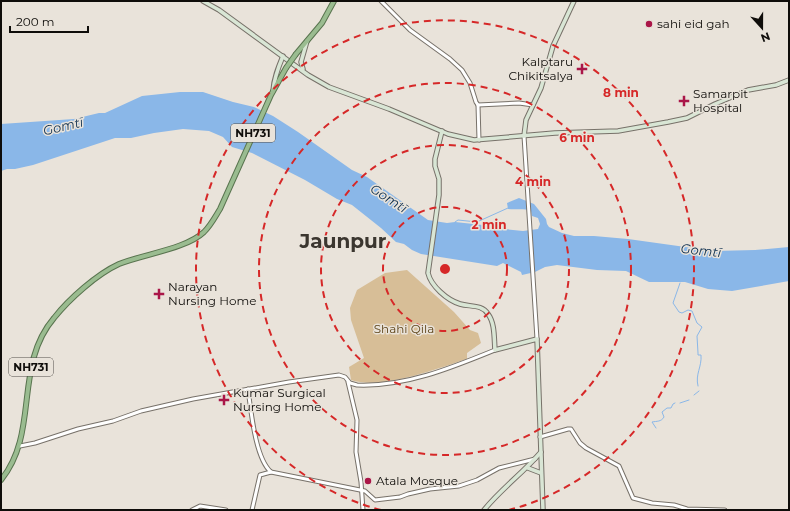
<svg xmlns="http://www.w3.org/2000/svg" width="790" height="511" viewBox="0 0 790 511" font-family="Montserrat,sans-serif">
<rect width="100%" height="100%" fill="#e9e3da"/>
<!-- green -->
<path fill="#d7be97" d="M407,270L454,312L470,330L478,333L481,343L467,353V359C436,369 382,390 351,380L349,367L364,358L351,320L350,308L357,290L385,273Z"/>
<!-- water -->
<path fill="#8ab7e8" d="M180,92H203L233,102L254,107L273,116L298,132L352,170L367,177L428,220L447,223L455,222L492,226L495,228L523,231L538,229L540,224L538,218L532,216L531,211C524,208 516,210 508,209L507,203L519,198L534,204L546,219L547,224L549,227L562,233L574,236H594L628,239L714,251L755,250L789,247V281L732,291L708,289L685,282H649L626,271L597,270L557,265L545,267L535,272L522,275L521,272L503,263L497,266L421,254L412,250L404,244L396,242L381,228L352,205L337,199L305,180L252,153L232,147L223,137L209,131L183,129L154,133L131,138H115L33,165L15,169H7L1,171V124L74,119L99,113H105L142,96Z"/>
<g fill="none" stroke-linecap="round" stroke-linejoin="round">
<!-- stream -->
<g stroke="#8ab7e8" stroke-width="1">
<path d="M455,222L458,220L477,222L508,208"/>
<path d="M680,283L673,303L679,312L682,313L688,310L692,311L697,323L702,327L697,336L698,353V355H701C702,367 695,374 698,386"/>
<path d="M694,395L699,391"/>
<path d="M680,403L689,400"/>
<path d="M656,428L652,422C657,421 661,422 664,417L662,412L667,408H671L673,404L675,403"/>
</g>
<!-- tertiary casing -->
<g stroke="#777169" stroke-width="5">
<g id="tertiary">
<path d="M381,1L410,30L450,59L462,70L470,83L476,102L478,105L519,103L533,105"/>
<path d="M478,105L479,140"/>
<path d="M524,136L537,339"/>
<path d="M348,382L357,420L356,452L361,482L363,510"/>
<path d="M248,389C251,410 255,458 271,472L365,491L375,500L400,497L408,494L430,489L459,486L477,480L499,468L535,459"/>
<path d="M540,437L568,429H571L580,443L586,448L619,466L633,498L652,503L674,505L687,509L725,510"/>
<path d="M20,446L35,443L78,429L113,421L141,411L193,399L289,382L339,375L345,377L350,383L357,385C405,387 451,368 495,350"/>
<path d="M192,510L200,506L226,510"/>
<path d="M252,510L260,475L271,472"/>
</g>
</g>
<!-- secondary casing -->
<g stroke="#777169" stroke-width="5.5">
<g id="secondary">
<path d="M203,1L219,10L308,75L329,87L389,109L448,134L474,140L555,133L618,131L668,122L687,118L715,104L748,90L776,85L789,80"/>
<path d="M303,69L301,62L307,41"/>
<path d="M273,91C274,78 278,68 283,56"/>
<path d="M442,131L435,159V166L439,179V195L428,273C431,286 447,300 460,304C470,307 482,304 488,314C495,323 494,338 495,350L537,339L543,510"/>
<path d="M524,136L526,120L541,88L553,46L574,1"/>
<path d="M528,468L541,473"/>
<path d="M484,510C501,489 523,473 541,452"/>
</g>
</g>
<!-- trunk casing -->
<g stroke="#59744f" stroke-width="6">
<g id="trunk">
<path d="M296,54L322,23L334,1"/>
<path d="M1,480C40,432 13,366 54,318C69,299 97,274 119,264C144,254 186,249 204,232C211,225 215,217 220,209L271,95L286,68"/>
</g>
</g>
<!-- tertiary -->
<use href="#tertiary" stroke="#fff" stroke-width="3"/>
<!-- secondary -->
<use href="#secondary" stroke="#d9e6d5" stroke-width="3.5"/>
<!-- trunk -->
<use href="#trunk" stroke="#9abc90" stroke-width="4"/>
<!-- trunk-bridge casing -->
<g stroke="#59744f" stroke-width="6" stroke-linecap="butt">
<path id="trunk-bridge" d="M286,68L296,54"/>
</g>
<!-- trunk-bridge -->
<use href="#trunk-bridge" stroke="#9abc90" stroke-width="4"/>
</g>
<!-- distance rings -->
<g fill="none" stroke="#d62828" stroke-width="2" stroke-dasharray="7 5">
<circle cx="445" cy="269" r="62"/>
<circle cx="445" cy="269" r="124"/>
<circle cx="445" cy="269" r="186"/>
<path d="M381 510A249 249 0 1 1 509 510"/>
</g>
<!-- markers -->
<g fill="#aa1648" stroke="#e9e3da" stroke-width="1.5">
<circle cx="649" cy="24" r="4"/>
<path d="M580 63h4v4h4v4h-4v4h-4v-4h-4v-4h4z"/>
<path d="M682 95h4v4h4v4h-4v4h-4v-4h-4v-4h4z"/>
<path d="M157 288h4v4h4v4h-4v4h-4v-4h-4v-4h4z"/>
<path d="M222 394h4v4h4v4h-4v4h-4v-4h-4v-4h4z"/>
<circle cx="368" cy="481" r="4"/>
</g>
<g text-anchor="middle" stroke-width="3" stroke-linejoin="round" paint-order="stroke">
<!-- shield labels -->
<g fill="#e9e3da" stroke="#504d48" stroke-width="1">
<rect x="231" y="124" width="44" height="18" rx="3"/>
<rect x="9" y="358" width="44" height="18" rx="3"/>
</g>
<g font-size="11" font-weight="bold" fill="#0f0d0a">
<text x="253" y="137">NH731</text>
<text x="31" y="371">NH731</text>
</g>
<!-- poi labels -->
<g font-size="12" fill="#0f0d0a" stroke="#e9e3da" text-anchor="start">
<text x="657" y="28">sahi eid gah</text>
<text x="573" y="66" text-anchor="end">Kalptaru<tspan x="573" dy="14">Chikitsalya</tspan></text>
<text x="693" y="98">Samarpit<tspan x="693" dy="14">Hospital</tspan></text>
<text x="168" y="291">Narayan<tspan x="168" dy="14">Nursing Home</tspan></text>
<text x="233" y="397">Kumar Surgical<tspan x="233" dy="14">Nursing Home</tspan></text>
<text x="376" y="485">Atala Mosque</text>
</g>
<!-- park labels -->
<g font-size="12" fill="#5d4317" stroke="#e9e3da">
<text x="404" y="333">Shahi Qila</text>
</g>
<!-- water labels -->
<g font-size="13" font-style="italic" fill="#0d2e4e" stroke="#e9e3da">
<text transform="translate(63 126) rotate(-13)" y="5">Gomtī</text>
<text transform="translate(389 198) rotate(33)" y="5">Gomtī</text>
<text transform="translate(701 250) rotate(6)" y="5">Gomtī</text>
</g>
<!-- town labels -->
<g font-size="20" font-weight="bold" fill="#3b362f" stroke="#e9e3da">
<text x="343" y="248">Jaunpur</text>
</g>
</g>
<circle cx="445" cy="269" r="6" fill="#d62828" stroke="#e9e3da" stroke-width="2"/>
<g font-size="12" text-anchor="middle" font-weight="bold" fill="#d62828" stroke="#e9e3da" stroke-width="3" stroke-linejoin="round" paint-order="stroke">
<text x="621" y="97">8 min</text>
<text x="577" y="142">6 min</text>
<text x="533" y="186">4 min</text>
<text x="489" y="229">2 min</text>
</g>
<!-- border -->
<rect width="790" height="511" fill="none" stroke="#0f0d0a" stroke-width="4"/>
<!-- north arrow -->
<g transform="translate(762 28) rotate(159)" stroke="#e9e3da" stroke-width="3" paint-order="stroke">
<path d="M0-3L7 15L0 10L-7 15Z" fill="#0f0d0a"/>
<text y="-6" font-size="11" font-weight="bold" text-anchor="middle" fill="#0f0d0a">N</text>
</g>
<!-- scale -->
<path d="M10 26v6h78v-6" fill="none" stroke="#0f0d0a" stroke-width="2"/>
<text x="16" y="26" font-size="12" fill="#0f0d0a" stroke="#e9e3da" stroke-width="3" paint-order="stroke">200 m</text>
</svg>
